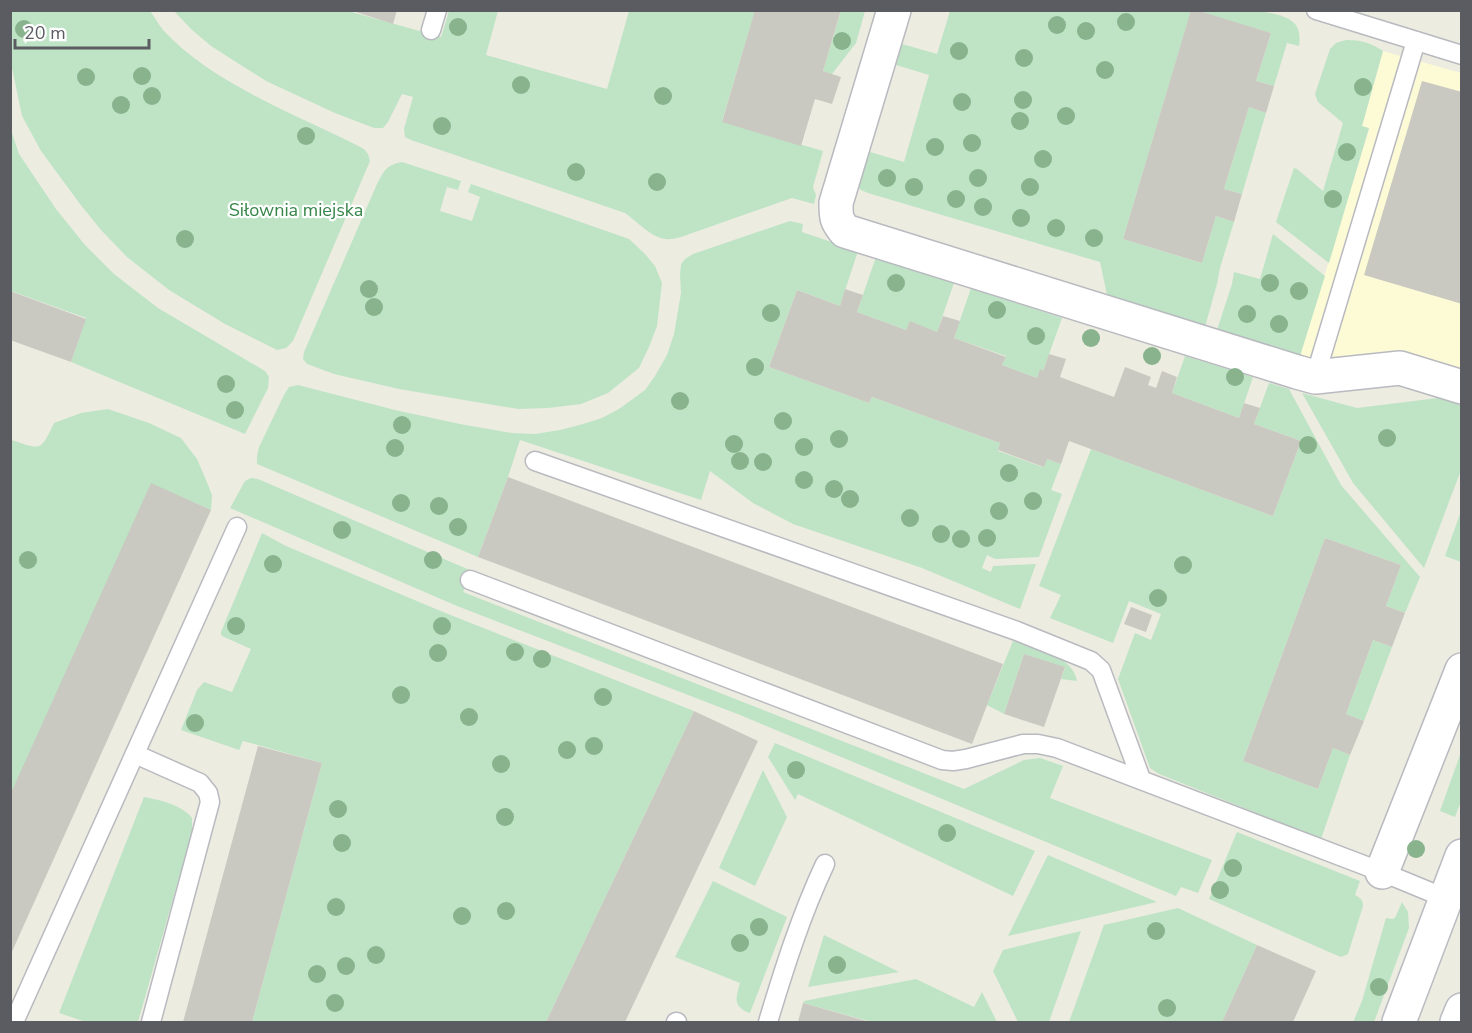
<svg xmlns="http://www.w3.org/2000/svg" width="1472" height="1033" viewBox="0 0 1472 1033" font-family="'Nunito Sans',sans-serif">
<rect width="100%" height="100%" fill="#edece1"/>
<!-- commercial -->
<path fill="#fdfbd6" d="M1383,51L1461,73V405L1300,356L1369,129L1362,126Z"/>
<!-- green -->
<g fill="#bee4c5">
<path d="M10,11H150C155,17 158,24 163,30C214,85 298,115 364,149L368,154L370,161L293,341L286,348L277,350L225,324L169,290L127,257L101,230L80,204L41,151L22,116L11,63Z"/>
<path d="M174,11H348L441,37L449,11H498L486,55L607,89L629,11H755L722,121L823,151L813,187L816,195L814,204L792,198L681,237C676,238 671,240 666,239C652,238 636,221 625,213L411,140L405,137L404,129L413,97L402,94L388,122L383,128H374L335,113L266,81L211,46L191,29Z"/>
<path d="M841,11H865L856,43L832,74L823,71Z"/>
<path d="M950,11H1191L1123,239L1202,263L1216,216L1234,222L1220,268L1217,284L1205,327L1107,295L1100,262L868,193L861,190L858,187L864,157L870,152L904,162L929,75L896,65L892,59L897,47L902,44L937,54Z"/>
<path d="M1196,11C1219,11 1280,6 1295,24C1300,30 1300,39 1299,46L1287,43L1274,86L1256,81L1271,33Z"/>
<path d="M1346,40C1360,40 1372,43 1383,51L1362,126L1369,128L1329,263L1276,222L1294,168L1297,169L1323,191L1343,123L1318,102L1315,94L1330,49L1336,43Z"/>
<path d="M1249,107L1266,113L1242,194L1224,189Z"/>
<path d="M11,130L19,154L56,209L85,245L114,274L158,308L265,371L269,377L268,388L245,434L71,362L86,318L11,291Z"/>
<path d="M402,162L461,181L458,190L447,187L440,211L472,221L480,197L468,192L471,184L615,234L629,239L645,254L655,266L662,283L657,326L649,347L639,368L608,393L581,404L548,408L518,409L399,389L334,374L307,364L303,359L304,352L377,184C384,171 386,165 402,162Z"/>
<path d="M790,221L803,224L802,232L858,251L840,306L797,290L769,367L869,403L872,397L1000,443L998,451L1043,467L1047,459L1061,464L1051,490L1062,494L1039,557L995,559L987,555L982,568L991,572L993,566L1036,564L1020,609L922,568L793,524L753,503L710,471L701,500L520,440L508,477L478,557L257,464V456L259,447L284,395L289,387L298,385L395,410L460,424L512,433L535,434L560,430L583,424L602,418L619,409L645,390L655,376L667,355L674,334L681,293L680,275L681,264L685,259L693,254Z"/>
<path d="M1273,234L1325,276L1300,356L1217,330L1232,284L1234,272L1260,279Z"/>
<path d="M876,257L954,283L937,332L910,322L906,330L857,312Z"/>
<path d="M971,288L1062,318L1043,371L1040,370L1037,378L1002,365L1006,356L954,338Z"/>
<path d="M1185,356L1253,377L1239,418L1172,393Z"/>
<path d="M1269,383L1289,389L1341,485L1420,577L1405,613L1386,606L1401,565L1325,538L1243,761L1318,789L1333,748L1350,755L1321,839L1159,774L1150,768L1118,679L1135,633L1151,640L1161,614L1129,601L1113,643L1050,618L1061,595L1039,586L1091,449L1273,516L1301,441L1254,424Z"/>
<path d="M1302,393L1357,408L1438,398L1461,405V470L1424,568L1353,483Z"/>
<path d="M108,409L149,423L181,438L197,459L206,480L212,495L211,510L151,484L11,795V440C41,449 40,453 54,423L81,413Z"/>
<path d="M251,478L258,479L472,571L463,592L964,789L1024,760L1040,758L1063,766L1050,798L1212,860L1198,893L1181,887L1176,896L740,715L457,606L230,508L245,481Z"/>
<path d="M1461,511V562L1445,556Z"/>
<path d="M262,533L286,546L443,612L694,711L546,1022H252L322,763L243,741L239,750L181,730L197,690L204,682L232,692L251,649L224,637L221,635V632Z"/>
<path d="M1373,640L1392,647L1364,721L1346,714Z"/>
<path d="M1013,641C1034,648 1073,655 1077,681L1061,679L1065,668L1024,654L1004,714L987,705Z"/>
<path d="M775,743L1035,851L1013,896L798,794L795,800L768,757Z"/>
<path d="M1461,752V801L1455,817L1440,811Z"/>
<path d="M763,770L787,817L755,886L719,868Z"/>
<path d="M144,797C160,800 182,805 192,818V832L138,1022H86L59,1013Z"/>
<path d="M1237,832L1360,881L1355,895C1360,898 1363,899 1363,906L1348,954L1341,957L1329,952L1209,899Z"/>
<path d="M1048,855L1157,902L1008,936Z"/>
<path d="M713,881L787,917L750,1013C732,1007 736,997 740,983L675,957Z"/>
<path d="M1402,902L1408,912L1409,928L1374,1022H1353L1362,1001L1386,918L1392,919L1395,918Z"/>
<path d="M1178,908L1257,945L1222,1022H1069L1104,925Z"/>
<path d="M1081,931L1049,1022H1018L993,971L1003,950Z"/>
<path d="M824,935L899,972L808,987Z"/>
<path d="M916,979L974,1007L982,992L997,1022H872L803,1003L804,1001Z"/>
</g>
<!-- building -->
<g fill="#cac9c1">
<path d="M350,10H397L393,24Z"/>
<path d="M755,10H841L823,71L841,77L832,104L815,99L801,146L722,122Z"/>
<path d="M1191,10H1196L1271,33L1256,81L1274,86L1266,113L1249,107L1224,189L1242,194L1234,222L1216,216L1202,263L1123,239Z"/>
<path d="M1422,81L1462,92V304L1364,275Z"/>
<path d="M845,289L863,295L857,312L906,330L910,321L937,332L943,316L960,321L954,338L1006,357L1002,365L1037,378L1040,369L1043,371L1049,354L1066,359L1060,377L1114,397L1125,367L1151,377L1148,385L1156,388L1162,371L1177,377L1172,393L1239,418L1244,403L1260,408L1254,424L1301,441L1273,516L1069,441L1061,464L1047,459L1044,467L998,450L1000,443L872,397L869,403L769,367L797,290L840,306Z"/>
<path d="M10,291L86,319L71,362L10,340Z"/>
<path d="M508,477L1003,664L972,744L478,557Z"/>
<path d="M151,483L211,510L10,956V795Z"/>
<path d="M1325,538L1401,565L1386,606L1405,613L1392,647L1373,640L1346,714L1364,721L1350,755L1333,748L1318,789L1243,761Z"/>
<path d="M1131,607L1152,615L1146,632L1124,624Z"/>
<path d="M1024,654L1065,667L1044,727L1004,714Z"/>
<path d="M694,711L758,741L625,1022H546Z"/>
<path d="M258,746L322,763L252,1022H183Z"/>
<path d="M1257,945L1316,971L1293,1022H1222Z"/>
<path d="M803,1003L870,1022H798Z"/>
</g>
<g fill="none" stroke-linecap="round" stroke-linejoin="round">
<!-- lane casing -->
<g stroke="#b9bac0" stroke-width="21">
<g id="lane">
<path d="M1316,10L1462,55"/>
<path d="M431,30L437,10"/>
<path d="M1315,377L1416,41"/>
<path d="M535,461L1017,631L1091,661L1101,670L1141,779"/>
<path d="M470,580L942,760L953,761L966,759L1023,744H1038L1057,748L1382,872L1445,898"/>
<path d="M135,754L200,783L208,793L210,802L151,1022"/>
<path d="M14,1022L237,527"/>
<path d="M676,1022H677"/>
<path d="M768,1022C784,969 801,915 825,864"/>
</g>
</g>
<!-- street casing -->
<g stroke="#b9bac0" stroke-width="36">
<g id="street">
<path d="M894,10L836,203C836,217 836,220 845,231L1297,372L1315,377L1400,368L1462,387"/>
<path d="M1382,872L1462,670"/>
</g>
</g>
<!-- secondary casing -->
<g stroke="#babcc3" stroke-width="36">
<g id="secondary">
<path d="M1399,1022L1462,856"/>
<path d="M1457,1022L1462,1010"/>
</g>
</g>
<!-- lane -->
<use href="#lane" stroke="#fff" stroke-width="18"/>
<!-- street -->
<use href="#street" stroke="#fff" stroke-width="33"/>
<!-- secondary -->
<use href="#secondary" stroke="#fff" stroke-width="33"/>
</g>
<!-- trees -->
<g fill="#88b38d">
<circle cx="1126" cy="22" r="9"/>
<circle cx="1057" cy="25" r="9"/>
<circle cx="458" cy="27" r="9"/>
<circle cx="24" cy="29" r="9"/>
<circle cx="1086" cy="31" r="9"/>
<circle cx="842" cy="41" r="9"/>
<circle cx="959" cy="51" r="9"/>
<circle cx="1024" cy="58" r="9"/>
<circle cx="1105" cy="70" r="9"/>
<circle cx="142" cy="76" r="9"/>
<circle cx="86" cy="77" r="9"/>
<circle cx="521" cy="85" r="9"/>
<circle cx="1363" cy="87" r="9"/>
<circle cx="152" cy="96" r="9"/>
<circle cx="663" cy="96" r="9"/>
<circle cx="1023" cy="100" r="9"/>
<circle cx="962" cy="102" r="9"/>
<circle cx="121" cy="105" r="9"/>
<circle cx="1066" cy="116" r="9"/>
<circle cx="1020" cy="121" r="9"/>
<circle cx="442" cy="126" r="9"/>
<circle cx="306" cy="136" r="9"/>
<circle cx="972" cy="143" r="9"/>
<circle cx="935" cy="147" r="9"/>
<circle cx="1347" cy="152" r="9"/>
<circle cx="1043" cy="159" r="9"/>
<circle cx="576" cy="172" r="9"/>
<circle cx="887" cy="178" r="9"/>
<circle cx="978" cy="178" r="9"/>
<circle cx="657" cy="182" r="9"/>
<circle cx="914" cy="187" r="9"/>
<circle cx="1030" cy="187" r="9"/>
<circle cx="956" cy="199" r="9"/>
<circle cx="1333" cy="199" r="9"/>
<circle cx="983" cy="207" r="9"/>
<circle cx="1021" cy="218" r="9"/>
<circle cx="1056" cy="228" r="9"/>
<circle cx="1094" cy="238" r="9"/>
<circle cx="185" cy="239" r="9"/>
<circle cx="896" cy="283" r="9"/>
<circle cx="1270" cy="283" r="9"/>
<circle cx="369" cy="289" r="9"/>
<circle cx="1299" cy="291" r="9"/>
<circle cx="374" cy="307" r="9"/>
<circle cx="997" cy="310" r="9"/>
<circle cx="771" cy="313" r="9"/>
<circle cx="1247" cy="314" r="9"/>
<circle cx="1279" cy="324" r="9"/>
<circle cx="1036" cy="336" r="9"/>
<circle cx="1091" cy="338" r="9"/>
<circle cx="1152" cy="356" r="9"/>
<circle cx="755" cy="367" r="9"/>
<circle cx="1235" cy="377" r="9"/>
<circle cx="226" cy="384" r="9"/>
<circle cx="680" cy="401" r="9"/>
<circle cx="235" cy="410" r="9"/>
<circle cx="783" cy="421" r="9"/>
<circle cx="402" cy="425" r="9"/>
<circle cx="1387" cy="438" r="9"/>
<circle cx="839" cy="439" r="9"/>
<circle cx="734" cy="444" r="9"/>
<circle cx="1308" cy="445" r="9"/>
<circle cx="804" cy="447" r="9"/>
<circle cx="395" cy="448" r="9"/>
<circle cx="740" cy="461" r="9"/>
<circle cx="763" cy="462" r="9"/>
<circle cx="1009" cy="473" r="9"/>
<circle cx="804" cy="480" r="9"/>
<circle cx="834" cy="489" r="9"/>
<circle cx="850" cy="499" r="9"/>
<circle cx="1033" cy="501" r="9"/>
<circle cx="401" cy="503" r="9"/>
<circle cx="439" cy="506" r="9"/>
<circle cx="999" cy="511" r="9"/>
<circle cx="910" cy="518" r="9"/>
<circle cx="458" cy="527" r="9"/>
<circle cx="342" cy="530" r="9"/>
<circle cx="941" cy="534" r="9"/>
<circle cx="987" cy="538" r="9"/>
<circle cx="961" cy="539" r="9"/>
<circle cx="28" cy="560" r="9"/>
<circle cx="433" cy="560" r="9"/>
<circle cx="273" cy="564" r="9"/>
<circle cx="1183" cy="565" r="9"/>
<circle cx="1158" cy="598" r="9"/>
<circle cx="236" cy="626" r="9"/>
<circle cx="442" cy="626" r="9"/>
<circle cx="515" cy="652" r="9"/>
<circle cx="438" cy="653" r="9"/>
<circle cx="542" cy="659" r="9"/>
<circle cx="401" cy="695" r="9"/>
<circle cx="603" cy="697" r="9"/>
<circle cx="469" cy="717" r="9"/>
<circle cx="195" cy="723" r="9"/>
<circle cx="594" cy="746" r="9"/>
<circle cx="567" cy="750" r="9"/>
<circle cx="501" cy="764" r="9"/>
<circle cx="796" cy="770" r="9"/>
<circle cx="338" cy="809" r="9"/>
<circle cx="505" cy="817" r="9"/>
<circle cx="947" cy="833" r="9"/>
<circle cx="342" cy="843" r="9"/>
<circle cx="1416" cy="849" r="9"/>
<circle cx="1233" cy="868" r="9"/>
<circle cx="1220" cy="890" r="9"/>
<circle cx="336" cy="907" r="9"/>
<circle cx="506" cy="911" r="9"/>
<circle cx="462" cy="916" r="9"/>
<circle cx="759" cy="927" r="9"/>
<circle cx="1156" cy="931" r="9"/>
<circle cx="740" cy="943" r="9"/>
<circle cx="376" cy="955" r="9"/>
<circle cx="837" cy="965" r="9"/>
<circle cx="346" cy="966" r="9"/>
<circle cx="317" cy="974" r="9"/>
<circle cx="1379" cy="987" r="9"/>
<circle cx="335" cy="1003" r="9"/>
<circle cx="1167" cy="1008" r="9"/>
</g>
<g text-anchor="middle" stroke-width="4.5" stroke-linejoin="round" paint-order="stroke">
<!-- park labels -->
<g font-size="18" fill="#368548" stroke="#fff">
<text x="296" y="216">Siłownia miejska</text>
</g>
</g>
<!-- border -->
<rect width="1472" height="1033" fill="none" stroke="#5a5c62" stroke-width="24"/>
<!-- scale -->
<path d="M15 39v9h134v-9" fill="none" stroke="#5a5c62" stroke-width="3"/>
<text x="24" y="39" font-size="18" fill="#5a5c62" stroke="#ffffff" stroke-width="4.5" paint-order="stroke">20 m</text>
</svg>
